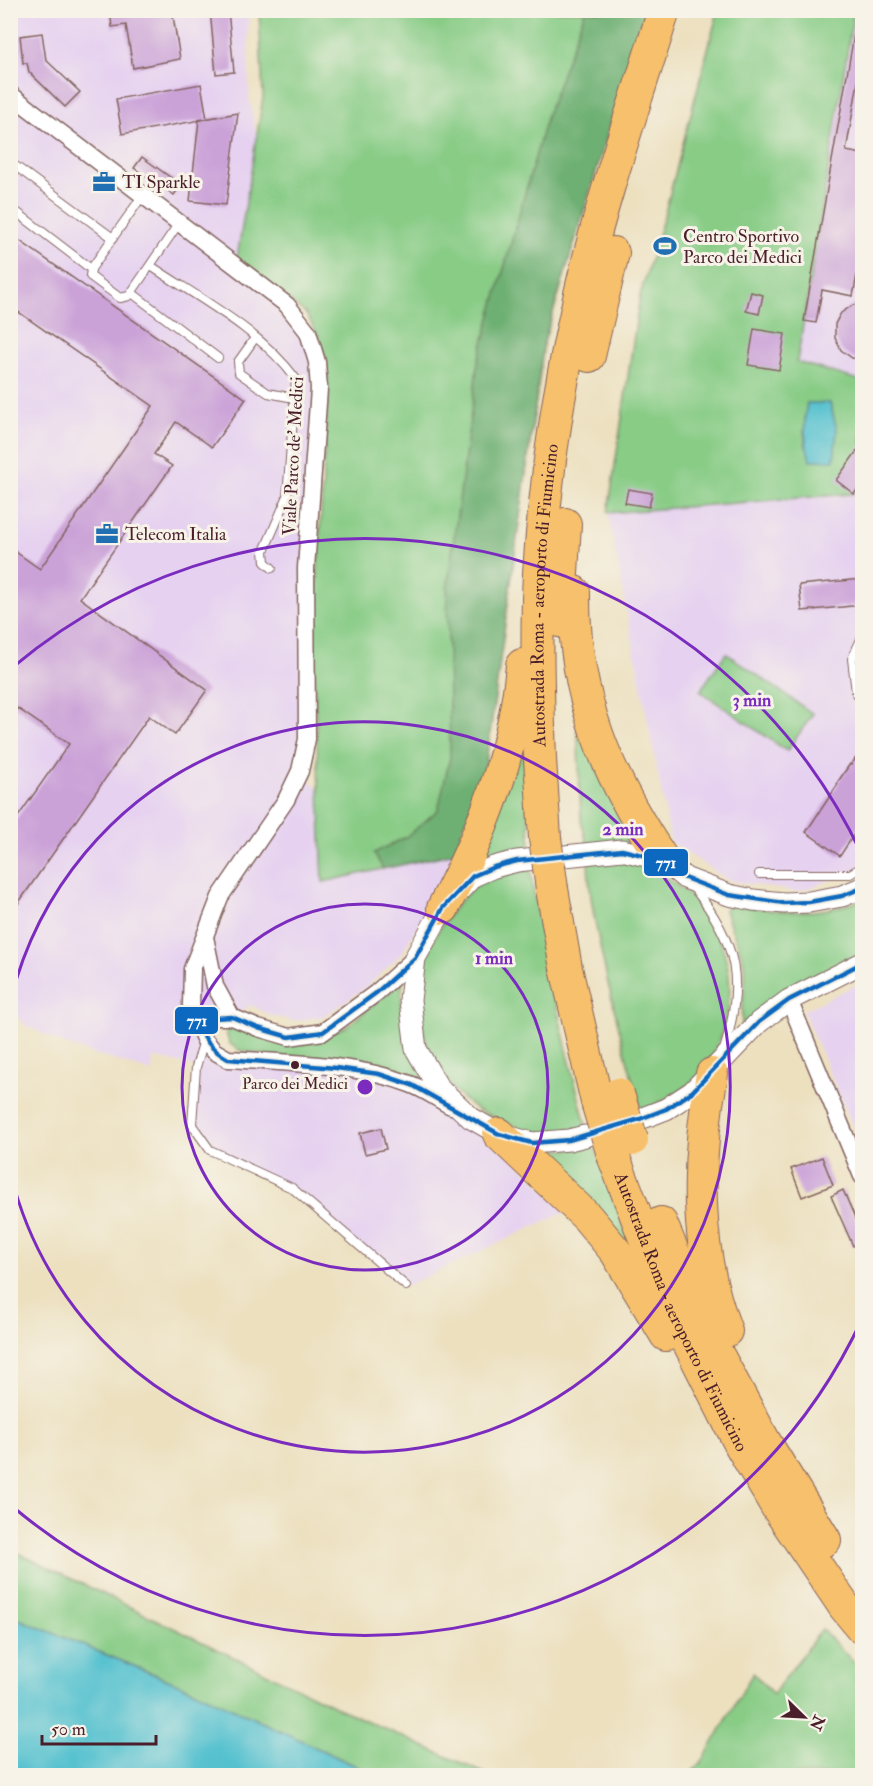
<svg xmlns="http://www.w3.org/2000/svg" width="873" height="1786" viewBox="0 0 873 1786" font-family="'IM FELL Double Pica',serif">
<rect width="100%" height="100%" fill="#f7f3e8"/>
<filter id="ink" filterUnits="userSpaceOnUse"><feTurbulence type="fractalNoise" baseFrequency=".0167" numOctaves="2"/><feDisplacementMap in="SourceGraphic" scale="12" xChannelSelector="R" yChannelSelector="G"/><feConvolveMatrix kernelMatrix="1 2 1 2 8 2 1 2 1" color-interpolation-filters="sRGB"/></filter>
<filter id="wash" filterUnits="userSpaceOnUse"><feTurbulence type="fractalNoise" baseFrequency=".008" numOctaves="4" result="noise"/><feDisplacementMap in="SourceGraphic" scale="24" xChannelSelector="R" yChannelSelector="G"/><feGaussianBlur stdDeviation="1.35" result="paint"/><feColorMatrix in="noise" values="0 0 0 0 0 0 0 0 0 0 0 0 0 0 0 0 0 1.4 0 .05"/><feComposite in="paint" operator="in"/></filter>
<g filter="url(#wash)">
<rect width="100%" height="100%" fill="#ece0bf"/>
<!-- built -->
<g fill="#e6d2f0">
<path d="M11,11H248L249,97L287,305L317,362L300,771L319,789L323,881L454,853L427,909L402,953L369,985L324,1016L294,1021L269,1015L251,1005L232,1017L197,1019L228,1059L379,1074L471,1118L567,1211L406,1286L292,1188L210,1150L192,1125L196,1067L153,1057L152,1072L66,1045L25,1025L11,1010Z"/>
<path d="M854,11H862V381L797,362Z"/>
<path d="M862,494V869L797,892L728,880L671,842L608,513Z"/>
<path d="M862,982V1147L803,1011Z"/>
</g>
<!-- green -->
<g fill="#88cc86" stroke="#697658" stroke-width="1.5" fill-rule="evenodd">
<path d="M259,11H645L544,342L485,769L454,853L323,882L313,650L328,395L327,366L320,339L306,314L237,258L263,97Z"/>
<path d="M718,11H854L797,362L862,381L861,432L862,493L608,513L640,295L664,216ZM807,403H830L837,430L833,460L806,447L804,432Z"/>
<path d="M726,653L813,714L787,751L700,691Z"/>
<path d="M576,695L636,841L588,847L581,821Z"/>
<path d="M524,740L531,856L474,868Z"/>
<path d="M602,860C615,861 630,861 643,866C731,902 758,1005 696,1079C688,1089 655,1104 642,1112C628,1068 618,1024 607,979C599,940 589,901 588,861Z"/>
<path d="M530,869C544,957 564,1043 587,1129C577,1131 566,1135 556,1135C539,1135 519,1128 503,1121C495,1117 486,1114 478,1110C415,1070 402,981 444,922C454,908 470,887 486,880C499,874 516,872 530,869Z"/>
<path d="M862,900V957L743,1026C738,1016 747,987 745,974C744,951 731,932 725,910L729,904C780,912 812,918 862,900Z"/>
<path d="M403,981C397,1025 409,1044 426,1084L239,1050L229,1043L226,1032L233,1027H244L324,1036L346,1027Z"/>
<path d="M593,1143L636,1258L535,1152L574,1149Z"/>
<path d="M10,1549L345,1711L488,1775H375L195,1691L11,1616Z"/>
<path d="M822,1629L862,1671V1775H689L702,1762L753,1673L773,1694Z"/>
</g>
<!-- forest -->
<path fill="#6eb073" stroke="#5c684f" stroke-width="1.5" d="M585,11H645L544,342L485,769L454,853L383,869L374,853L406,837L438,810L450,758L447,589L478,361L547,115Z"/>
<!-- water -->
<g fill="#55c1cf" stroke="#50707d" stroke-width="1.5">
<path d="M807,403H830L837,430L834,460H810C804,441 803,423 807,403Z"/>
<path d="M11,1616L195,1691L375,1775H11Z"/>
</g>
<g id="blocks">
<!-- building -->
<g fill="#cba2d8">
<path d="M110,10H172L180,59L133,68L126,25L112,27Z"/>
<path d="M210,10H228L234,72L216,74Z"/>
<path d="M856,23L862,24V59L846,151L862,154V248L853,296L822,290L816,323L804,321Z"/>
<path d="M42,33L46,60L80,92L65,107L29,72L27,63H23L20,36Z"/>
<path d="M201,84L207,119L122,134L116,99Z"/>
<path d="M238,113L226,205L190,201L199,120Z"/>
<path d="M142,157L181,185L174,195L134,168Z"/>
<path d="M10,234L246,399L212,447L176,422L154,454L172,466L80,598L207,690L175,735L149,716L10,915V828L69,744L10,703V548L40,569L153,406L10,306Z"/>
<path d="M751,292L763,295L759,314L746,311Z"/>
<path d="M862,304V359L852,358L841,350L835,338V324L841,313L853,305Z"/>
<path d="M754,329L785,334L779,370L748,365Z"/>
<path d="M862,444V494L857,490L854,494L836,480Z"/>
<path d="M628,489L652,493L649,507L625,503Z"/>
<path d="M862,579V605L802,611L799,585Z"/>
<path d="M862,749V822L840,856L806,832L838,784L837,783L850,764L851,765Z"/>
<path d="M381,1128L386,1149L365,1154L360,1133Z"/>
<path d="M822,1157L833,1185L802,1197L791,1169Z"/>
<path d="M843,1190L862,1234V1241L853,1246L831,1196Z"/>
</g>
</g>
</g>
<g filter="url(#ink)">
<use href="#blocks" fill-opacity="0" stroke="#83635f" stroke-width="1.5"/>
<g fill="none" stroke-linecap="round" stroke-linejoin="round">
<!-- service casing -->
<g stroke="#83635f" stroke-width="10">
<g id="service">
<path d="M10,162L113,238"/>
<path d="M143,195L91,269L90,276L120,298L129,296L179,223"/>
<path d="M10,207L91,269"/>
<path d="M151,266C200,299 260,330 296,379L287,498L264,551L265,562L272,568"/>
<path d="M132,293L218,358"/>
<path d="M255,338L238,362L239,373L268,393L294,398"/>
<path d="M862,637L852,659L856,692L862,702"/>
<path d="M759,874H850L862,867"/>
<path d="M693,887C738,943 745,982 724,1050"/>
<path d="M204,1040L196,1067L192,1125L210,1150L292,1188L406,1286"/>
</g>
</g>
<!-- minor casing -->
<g stroke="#83635f" stroke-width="19">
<g id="minor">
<path d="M10,94L287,305L308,332L317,362L319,389L306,568L307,739L300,771L286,800L220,897L192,969L191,1005L204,1039L214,1051L228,1059C288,1063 353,1063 410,1084C424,1089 438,1099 451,1106"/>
<path d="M205,937L215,986L232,1017L258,1028L289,1037L323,1032L376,993L415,958"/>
<path d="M789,1000L862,1176"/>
<path d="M196,1019L210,1017H232"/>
</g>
</g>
<!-- tertiary casing -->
<g stroke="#83635f" stroke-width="23">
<g id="tertiary">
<path d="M640,1119L666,1109L692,1092L759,1022L789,1000L862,963"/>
<path d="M585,1136L569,1140L532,1143L499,1134L471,1118L438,1087L416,1049L410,1000L415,958L443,908L473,876L494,867L517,861L622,850L663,860L685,878L729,895L753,900L784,903L809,902L842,896L862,888"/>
</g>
</g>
<!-- motorway casing -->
<g stroke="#83635f" stroke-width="34">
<g id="motorway">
<path d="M589,356L613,253"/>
<path d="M574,592C573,696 606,775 663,860"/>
<path d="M559,621L565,524"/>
<path id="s1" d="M540,759C538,697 536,634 539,573C545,479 559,385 580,294C602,198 635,104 664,10"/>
<path d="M552,889L566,968L597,1102"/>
<path d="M443,908C482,834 515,749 522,665"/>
<path d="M712,1074C696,1160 694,1248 726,1331"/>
<path d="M499,1134L587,1217L616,1252L666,1335"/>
<path id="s2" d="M614,1158L673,1312L741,1446L777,1507L844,1606L862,1628"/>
<path d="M661,1223L712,1344L765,1442L825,1540"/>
</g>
</g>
<!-- service -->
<use href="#service" stroke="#fff" stroke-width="8"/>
<!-- minor -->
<use href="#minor" stroke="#fff" stroke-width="16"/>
<!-- tertiary -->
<use href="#tertiary" stroke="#fff" stroke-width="21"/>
<!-- motorway -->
<use href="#motorway" stroke="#f7c06c" stroke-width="32"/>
<!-- motorway-bridge casing -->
<g stroke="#83635f" stroke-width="34" stroke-linecap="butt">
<g id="motorway-bridge">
<path d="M540,759L545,838L552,889"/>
<path d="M618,1094L632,1140"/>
<path d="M597,1102L614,1158"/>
</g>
</g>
<!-- motorway-bridge -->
<use href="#motorway-bridge" stroke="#f7c06c" stroke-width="32"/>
<!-- bus-1 casing -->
<g stroke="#f7f3e8" stroke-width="9">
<path id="bus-1" d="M862,888L842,896L809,902L784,903L729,895L685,878L663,860L622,850L517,861L494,867L473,876L443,908L415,958L376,993L323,1032L289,1037L258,1028L232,1017L196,1019C203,1038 210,1049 228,1059L336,1068L379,1074L412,1085L499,1134L532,1143L569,1140L640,1119L666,1109L692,1092L759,1022L789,1000L862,963"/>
</g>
<!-- bus-1 -->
<use href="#bus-1" stroke="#0c69bf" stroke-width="4.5"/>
</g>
</g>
<!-- distance rings -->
<g fill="none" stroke="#7b2cbf" stroke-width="3">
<circle cx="365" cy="1087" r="183"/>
<path d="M11 999A365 365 0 1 1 11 1175"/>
<path d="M862 1319A548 548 0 0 1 13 1507M13 667A548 548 0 0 1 862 855"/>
</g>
<!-- icons -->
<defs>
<g id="office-bare" transform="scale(1.8)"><path d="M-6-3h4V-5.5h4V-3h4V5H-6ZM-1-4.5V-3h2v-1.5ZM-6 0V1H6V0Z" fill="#1f6fb2" stroke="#f7f3e8" stroke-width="2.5" paint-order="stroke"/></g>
<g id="stadium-bare" transform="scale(1.8)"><path d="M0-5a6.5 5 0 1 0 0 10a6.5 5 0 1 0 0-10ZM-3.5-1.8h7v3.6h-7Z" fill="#1f6fb2" stroke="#f7f3e8" stroke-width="2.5" paint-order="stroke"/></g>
</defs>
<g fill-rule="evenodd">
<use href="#office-bare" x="104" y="182"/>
<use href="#stadium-bare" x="665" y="246"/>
<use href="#office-bare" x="107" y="534"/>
</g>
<!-- markers -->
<circle fill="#4a1f2b" stroke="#f7f3e8" stroke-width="2" cx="295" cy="1065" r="5"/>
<g text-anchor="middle" stroke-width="6" stroke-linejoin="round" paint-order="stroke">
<!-- bus labels -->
<g font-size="16" fill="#4a1f2b" stroke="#f7f3e8">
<text x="295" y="1089">Parco dei Medici</text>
</g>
<!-- poi labels -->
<g font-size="18" fill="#4a1f2b" stroke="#f7f3e8" text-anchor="start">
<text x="122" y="188">TI Sparkle</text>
<text x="683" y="242">Centro Sportivo<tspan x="683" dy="21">Parco dei Medici</tspan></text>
<text x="125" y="540">Telecom Italia</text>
</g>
<!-- street labels -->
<g font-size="18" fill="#4a1f2b" stroke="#f7f3e8">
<text transform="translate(293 456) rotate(-87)" y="6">Viale Parco de' Medici</text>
<text dy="6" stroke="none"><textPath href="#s1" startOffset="164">Autostrada Roma - aeroporto di Fiumicino</textPath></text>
<text dy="6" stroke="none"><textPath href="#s2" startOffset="168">Autostrada Roma - aeroporto di Fiumicino</textPath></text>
</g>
</g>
<circle cx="365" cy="1087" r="9" fill="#7b2cbf" stroke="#f7f3e8" stroke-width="3"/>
<g font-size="18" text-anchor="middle" font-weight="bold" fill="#7b2cbf" stroke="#f7f3e8" stroke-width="6" stroke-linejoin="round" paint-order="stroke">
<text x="752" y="706">3 min</text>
<text x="623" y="835">2 min</text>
<text x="494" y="964">1 min</text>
</g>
<g stroke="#f7f3e8" stroke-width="2">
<rect x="643" y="848" width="46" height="29" rx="6" fill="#0c69bf"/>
<rect x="174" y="1006" width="45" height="29" rx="6" fill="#0c69bf"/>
</g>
<g font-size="16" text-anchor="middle" font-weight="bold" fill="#fff">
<text x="666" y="868">771</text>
<text x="197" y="1026">771</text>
</g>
<!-- margin -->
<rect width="873" height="1786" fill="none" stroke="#f7f3e8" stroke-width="36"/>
<!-- north arrow -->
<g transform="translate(804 1717) rotate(114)" stroke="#f7f3e8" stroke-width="4.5" paint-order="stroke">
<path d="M0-4.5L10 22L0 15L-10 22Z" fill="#4a1f2b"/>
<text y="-9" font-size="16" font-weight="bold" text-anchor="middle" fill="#4a1f2b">N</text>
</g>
<!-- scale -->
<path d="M42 1735v9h114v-9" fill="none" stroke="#4a1f2b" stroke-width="3"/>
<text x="51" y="1735" font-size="18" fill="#4a1f2b" stroke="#f7f3e8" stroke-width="4.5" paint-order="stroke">50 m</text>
</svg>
